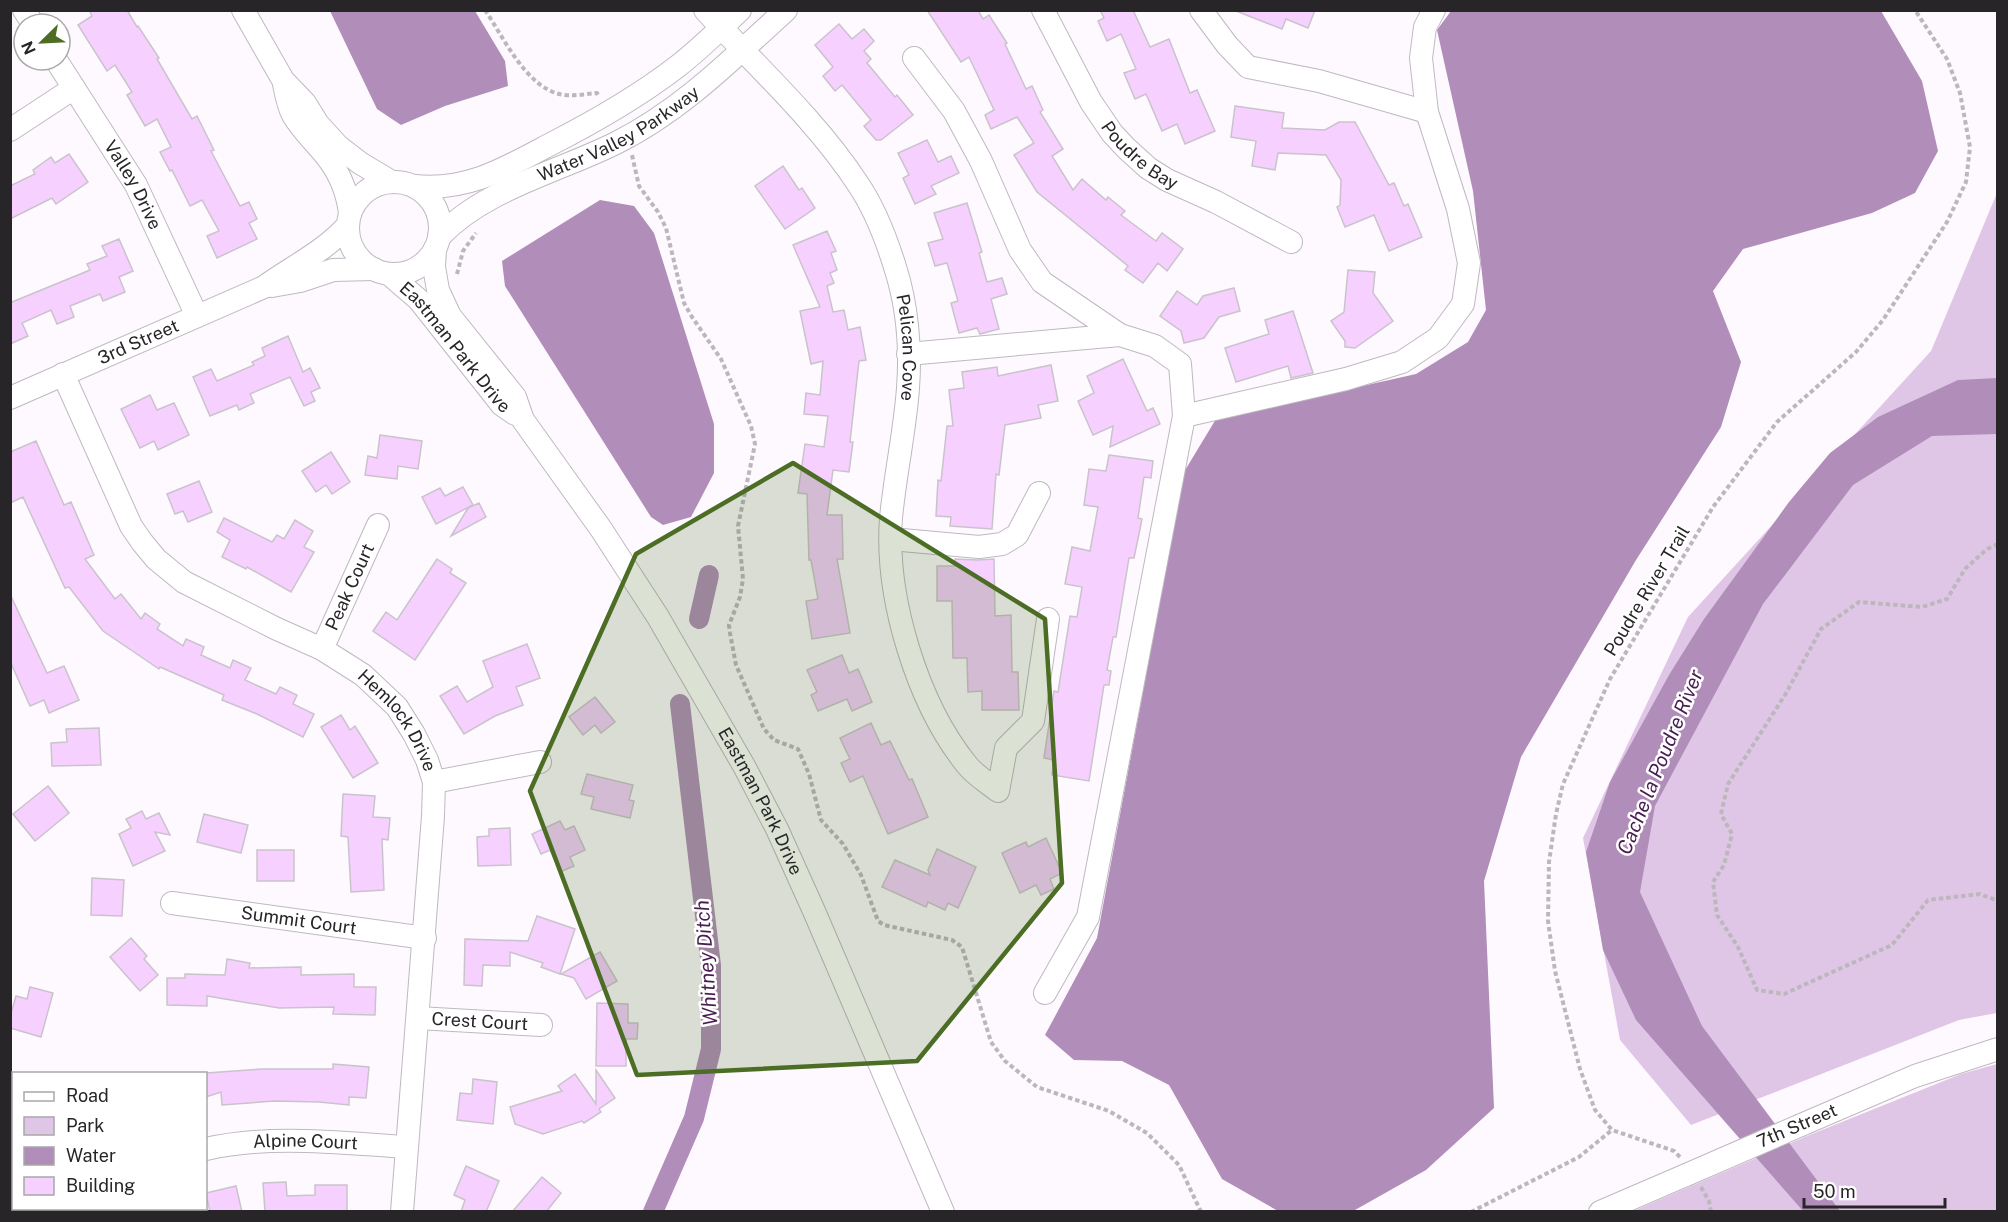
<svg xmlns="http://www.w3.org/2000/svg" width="2008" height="1222" viewBox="0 0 2008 1222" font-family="'Public Sans',sans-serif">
<rect width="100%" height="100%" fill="#fef9ff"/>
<!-- green -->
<g fill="#e0c6e6">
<path d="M1997,193V1013L1959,1020L1691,1125L1620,1040L1583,838L1688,617L1931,351Z"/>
<path d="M1997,1064V1211L1631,1212L1807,1136L1961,1074Z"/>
</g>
<!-- water -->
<g fill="#b18db9">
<path d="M330,11H475L505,61L508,86L445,106L401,125L377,109Z"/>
<path d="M1451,11H1881L1922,81L1938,151L1915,193L1872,213L1743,249L1713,291L1741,362L1721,427L1636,560L1521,757L1484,881L1494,1108L1426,1170L1355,1210L1278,1211L1222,1179L1169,1085L1122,1061L1074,1060L1045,1035L1097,938L1184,472L1216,419L1416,374L1468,342L1486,310L1473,191L1437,30Z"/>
<path d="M600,200L634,206L654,233L714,424V473L691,517L663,525L651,517L505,286L502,261Z"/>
<path d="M1997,378V434L1932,436L1853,485L1763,604L1655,806L1640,892L1702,1026L1840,1211H1803L1636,1020L1603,950L1586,852L1610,782L1669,675L1704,619L1789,502L1830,453L1878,417L1958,380Z"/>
</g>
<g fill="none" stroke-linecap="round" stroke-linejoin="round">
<!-- canal -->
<g stroke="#b18db9" stroke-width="20">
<path d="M699,619L709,575"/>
<path d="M653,1212L694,1118L711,1049V966L680,704"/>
</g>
</g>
<!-- building -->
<g fill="#f6d0ff" stroke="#cbc3cc" stroke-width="1.5">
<path d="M89,10H127L137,27L138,26L159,58L157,59L192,119L197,116L214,150L211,151L240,206L249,202L257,219L249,223L257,239L217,258L207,236L219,231L202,200L190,206L172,170L170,171L160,152L171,147L157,119L145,126L127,95L132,92L115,65L107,71L78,25L92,16Z"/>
<path d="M927,10H978L983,19L989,15L1007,43L1005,44L1026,89L1032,86L1043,110L1040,112L1063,149L1052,156L1073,190L1082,179L1106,200L1108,197L1125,211L1121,215L1156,241L1162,233L1183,249L1167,271L1158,263L1143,283L1125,270L1128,266L1037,192L1014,155L1034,143L1017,117L991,129L985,115L994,110L969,57L961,62Z"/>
<path d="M1100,10H1133L1150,47L1169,39L1190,93L1197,90L1215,131L1185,144L1177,124L1162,131L1146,94L1135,99L1124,73L1136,69L1121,34L1107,41L1098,21L1104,18Z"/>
<path d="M1266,10H1315L1308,28L1286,19L1282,29L1236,11Z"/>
<path d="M839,24L852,39L864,29L874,41L864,51L871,59L867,63L895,97L897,95L913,115L881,140H876L864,126L871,120L842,85L835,91L823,76L833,67L815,45Z"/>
<path d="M1235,106L1284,113L1282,128L1325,130L1339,122H1355L1389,185L1394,183L1404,206L1408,204L1422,237L1389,251L1374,215L1345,227L1337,207L1340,205L1341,180L1326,155L1278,153L1275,170L1252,166L1256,141L1231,137Z"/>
<path d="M927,140L938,162L951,156L959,173L931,186L936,194L915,204L903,178L909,175L898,153Z"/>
<path d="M69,154L88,182L56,204L52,198L10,219V186L35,174L33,170L51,157L55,163Z"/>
<path d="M783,166L799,190L802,188L815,208L785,229L755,186Z"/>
<path d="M967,203L982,252L979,253L987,282L1002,278L1007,294L991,299L999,329L980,334L977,328L959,333L951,303L958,301L947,263L935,266L928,243L943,239L934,213Z"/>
<path d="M827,231L836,251L831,253L837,270L830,273L834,283L827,286L833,312L844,310L848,330L860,327L866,360L859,361L850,442H853L849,472L833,470L827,515H842L843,559H837L850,633L812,639L806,601L818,599L811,560H809L807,494L798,493L805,444L824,447L828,416L804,414L806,393L820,395L823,361L811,364L800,311L820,307L793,245Z"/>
<path d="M119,239L133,271L119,277L125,292L103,301L100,294L70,306L74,317L57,324L51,310L22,323L28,336L10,344V299L12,302L90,270L87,264L107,256L102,246Z"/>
<path d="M1348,270L1375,272L1373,293L1393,321L1355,348L1345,347V341L1331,321L1344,312Z"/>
<path d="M1234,288L1240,311L1219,317L1204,338L1184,343L1181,331L1160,316L1177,291L1197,305L1203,296Z"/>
<path d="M1293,311L1313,373L1291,378L1288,366L1236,382L1225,348L1269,334L1265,320Z"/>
<path d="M288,336L303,372L310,368L320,388L311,392L315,401L304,406L290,377L250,394L254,403L239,410L237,405L210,416L193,377L211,369L217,381L254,365L252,362L265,356L262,348Z"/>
<path d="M1123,359L1147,411L1153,408L1160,424L1110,447L1113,426L1093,435L1078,401L1094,393L1087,376Z"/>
<path d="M1051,365L1058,401L1038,405L1041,418L1005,425L999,475L996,474L992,529L950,526L951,517L936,516L938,480L941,481L947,426H953L949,390L964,388L962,372L997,367L998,376Z"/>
<path d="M150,395L157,410L174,403L189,435L158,450L154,441L140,448L121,409Z"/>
<path d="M380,435L422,441L418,469L398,466L397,479L365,475L368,456L377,458Z"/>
<path d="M36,441L64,505L71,502L94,555L85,559L115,599L121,594L141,619L145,613L160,624L157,629L183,646L186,639L204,647L201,655L230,668L233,660L251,668L245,680L276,694L280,687L297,695L293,704L314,714L303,737L257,714L222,700L224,695L160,667L159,669L103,631L69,587L65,588L23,497L10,503V452Z"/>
<path d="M331,452L350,482L332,494L326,485L316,492L302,471Z"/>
<path d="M1109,455L1153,461L1151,478L1144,477L1138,518L1142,519L1139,534L1134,558H1129L1116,637H1113L1107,670L1111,671L1109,685H1104L1089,781L1052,775L1054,760L1044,758L1054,691L1058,692L1070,616L1077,617L1082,587L1065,584L1072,547L1090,551L1098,507L1084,505L1089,469L1106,471Z"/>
<path d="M199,481L212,512L188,522L183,511L175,514L167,494Z"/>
<path d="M463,487L473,505L436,524L422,497L440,488L445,496Z"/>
<path d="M479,503L486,517L451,536L468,508Z"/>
<path d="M224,518L272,542L277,535L284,539L295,520L313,531L304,547L314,552L291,592L247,567L246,569L222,557L230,540L217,532Z"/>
<path d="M437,559L452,569L450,573L466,583L415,660L373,631L386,612L397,620Z"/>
<path d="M955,559L978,560L994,559L995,616L1011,615L1012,672H1018L1019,710H982V691L968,692L967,658H953L952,601H937V566H955Z"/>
<path d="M10,594L47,673L64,666L79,700L49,713L44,700L30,706L10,661Z"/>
<path d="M527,644L540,678L516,687L523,705L495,716L464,734L440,696L457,686L467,702L493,687L483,661Z"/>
<path d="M842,655L849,673L858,669L872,702L852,711L847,699L818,711L811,695L817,692L807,670Z"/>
<path d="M595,697L615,722L601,733L595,725L583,735L569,717Z"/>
<path d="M341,715L350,730L355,726L378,763L353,778L321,727Z"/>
<path d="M871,723L881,745L890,741L909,780L912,779L928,817L888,834L863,776L850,782L841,763L850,759L840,738Z"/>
<path d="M99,728L101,765L52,766L51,743L67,742L66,729Z"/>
<path d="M587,774L633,785L629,800L634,801L630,818L591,809L594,797L581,794Z"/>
<path d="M48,786L69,813L35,841L13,814Z"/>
<path d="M343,794L375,796L373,817L390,818L388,840L382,839L384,890L351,892L348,837L341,836Z"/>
<path d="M142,811L146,819L159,813L170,835L155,832L165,851L133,866L119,834L131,828L126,819Z"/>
<path d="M204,814L248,825L241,853L197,842Z"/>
<path d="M560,821L565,830L574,826L585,850L570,857L574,866L560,872L550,850L541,854L532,834Z"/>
<path d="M510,828L511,865L478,866L477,837L489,836V829Z"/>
<path d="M1046,838L1062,873L1050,879L1054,889L1041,895L1036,885L1020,893L1002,853L1026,842L1028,847Z"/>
<path d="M937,849L976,867L958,908L948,903L945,910L928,902L926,907L882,887L895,860L930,875L928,870Z"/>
<rect x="257" y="850" width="37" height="31"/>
<path d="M92,878L124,880L122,916L91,915Z"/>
<path d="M537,916L575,929L560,974L541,967L543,963L510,952V966L483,965L482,986L464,985L465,939L528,941Z"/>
<path d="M131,938L147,956L144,959L158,975L140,991L110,957Z"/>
<path d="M600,952L617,981L586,999L574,978L561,974Z"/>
<path d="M227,959L250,963L249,968L301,967V975L354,974V987H376L375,1015L333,1014L334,1007L279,1008L207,996V1006L167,1005V978H185V974L225,975Z"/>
<path d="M30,987L53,993L41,1037L10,1028V1017L16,996L27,999Z"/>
<path d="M597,1003L628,1004V1023H638L637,1039H626V1066H596Z"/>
<path d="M333,1064L369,1067L366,1098L349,1097V1105L319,1102L274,1101L222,1105L221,1092L206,1097V1073L262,1069H333Z"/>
<path d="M596,1070L615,1098L599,1109L601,1112L584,1123L582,1121L543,1134L515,1124L510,1107L562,1091L558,1086L575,1074L596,1104Z"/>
<path d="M473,1079L497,1082L493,1124L457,1120L460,1093L472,1094Z"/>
<path d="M466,1166L499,1181L486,1212H461L465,1200L454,1195Z"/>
<path d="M542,1177L561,1193L546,1212H512Z"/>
<path d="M286,1182L287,1196L315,1195V1185H347V1212H265L263,1183Z"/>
<path d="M236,1186L242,1212H210L206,1193Z"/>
</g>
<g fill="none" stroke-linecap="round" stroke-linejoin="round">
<!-- minor casing -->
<g stroke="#bfb8c1" stroke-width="24">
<g id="minor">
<path d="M24,10L33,24"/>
<path d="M243,10L283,80L305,103L318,124L338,146L360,163L390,181"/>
<path id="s1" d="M705,10C756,66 817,121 858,184C875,209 886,238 895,267C907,304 911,348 908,388C905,431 895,475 891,518C885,597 917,703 967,765C975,775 988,783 998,791L1006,748L1033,721L1048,619"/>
<path id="s2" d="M1043,10L1091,102L1112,133L1126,148L1148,168L1167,180L1216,202L1291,242"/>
<path d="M1201,10L1227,45L1248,67L1319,81L1427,112"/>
<path d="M914,58L954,111L981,161L1020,250L1042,282L1120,335L1155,346L1180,364L1184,416L1088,917L1045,993"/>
<path id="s3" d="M56,60L136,185L197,316"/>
<path d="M284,84C286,94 288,106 293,115C301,129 312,139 322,151C338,169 347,189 350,213"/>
<path d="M10,130L74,88"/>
<circle cx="394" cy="228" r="46"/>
<path d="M415,186C467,191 504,169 549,145C594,122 638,97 678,66C700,49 720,29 740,10"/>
<path id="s4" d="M439,237C484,189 558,172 616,143C681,111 733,58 786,10"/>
<path id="s5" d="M435,249L434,267L438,290L450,316L515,397L523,420L601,529L658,617L744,766L777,829L814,911L943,1212"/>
<path id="s6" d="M389,274L419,300L502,405L515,414"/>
<path d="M272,286L300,281L333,270L374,269"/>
<path d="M908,354L1120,335"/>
<path id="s7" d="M63,374L131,526L142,542L156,559L184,582L277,629L322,649L363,675L397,707L414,734L427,760L434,782L433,816L402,1212"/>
<path id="s8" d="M10,398L264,287C293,266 324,252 348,225"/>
<path d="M1184,416L1346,379L1402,362L1438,338L1463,304L1469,263L1458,209L1427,112L1421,58L1425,27L1434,10"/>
<path d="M891,539L979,547L1002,544L1017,535L1039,493"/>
<path id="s9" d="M322,649L378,525"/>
<path d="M434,782L540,762"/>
<path id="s10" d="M172,903L425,938"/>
<path id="s11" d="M418,1018L541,1025"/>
<path d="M1801,1125L1915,1076L1998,1049"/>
<path id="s12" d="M206,1149C272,1134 340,1143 407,1147"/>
<path d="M1600,1212L1686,1175"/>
</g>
</g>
<!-- path -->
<g stroke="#bbb7bc" stroke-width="4" stroke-dasharray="4.5 3" stroke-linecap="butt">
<path d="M485,10C504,38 525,85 559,94C571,97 585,94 597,93L599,96"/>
<path d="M632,155L639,186L658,212L666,228L684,303L692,317L721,359L751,426L755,444L738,526L743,579L740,597L729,625L730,633L736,665L764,729L774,740L798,749L809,774L821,820L843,844L861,875L878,921L884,925L952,940L962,947L991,1042L1005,1061L1037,1087L1109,1111L1147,1133L1179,1165L1201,1212"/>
<path d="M457,274L463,251L476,233"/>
<path d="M1998,544L1987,549L1965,569L1947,599L1922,607L1859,602L1821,629L1785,695L1728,784L1721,814L1732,834L1724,865L1713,882L1717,915L1738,947L1757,990L1784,994L1892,945L1928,900L1980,894L1998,901"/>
<path d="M1680,1157L1674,1151L1612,1130L1595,1110L1580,1069L1555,971L1548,921L1549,862L1556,814L1563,784L1610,679L1713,507L1777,422L1856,352L1883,320L1947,222L1966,182L1970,147L1960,93L1947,59L1915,10"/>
<path d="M1701,1187L1709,1201L1711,1212"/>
<path d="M1471,1212L1579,1157L1612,1130"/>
</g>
<!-- minor -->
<use href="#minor" stroke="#fff" stroke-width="22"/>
<!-- minor-bridge casing -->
<g stroke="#bfb8c1" stroke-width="24" stroke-linecap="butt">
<path id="minor-bridge" d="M1686,1175L1801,1125"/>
</g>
<!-- minor-bridge -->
<use href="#minor-bridge" stroke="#fff" stroke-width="22"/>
</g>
<!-- marked area -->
<path fill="#4c6d24" fill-opacity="0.2" stroke="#4c6d24" stroke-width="4.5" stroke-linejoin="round" d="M793,463L1045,619L1062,883L917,1061L637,1075L530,791L636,554Z"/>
<g text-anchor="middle" stroke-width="5" stroke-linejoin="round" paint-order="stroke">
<!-- street labels -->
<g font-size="18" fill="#282528" stroke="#fff">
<text dy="6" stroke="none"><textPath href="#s4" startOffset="208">Water Valley Parkway</textPath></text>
<text dy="6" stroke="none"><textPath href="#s2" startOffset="177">Poudre Bay</textPath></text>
<text dy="6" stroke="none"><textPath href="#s3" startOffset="147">Valley Drive</textPath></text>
<text dy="6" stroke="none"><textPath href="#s8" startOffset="140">3rd Street</textPath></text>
<text dy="6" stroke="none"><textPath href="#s6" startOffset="99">Eastman Park Drive</textPath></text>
<text dy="6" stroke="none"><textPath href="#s1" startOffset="405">Pelican Cove</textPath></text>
<text dy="6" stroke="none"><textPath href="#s9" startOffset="68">Peak Court</textPath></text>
<text transform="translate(1647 591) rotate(-59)" y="6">Poudre River Trail</text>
<text dy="6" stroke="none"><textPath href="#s7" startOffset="504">Hemlock Drive</textPath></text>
<text dy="6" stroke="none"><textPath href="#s5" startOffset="648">Eastman Park Drive</textPath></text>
<text dy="6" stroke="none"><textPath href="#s10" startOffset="128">Summit Court</textPath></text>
<text dy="6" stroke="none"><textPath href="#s11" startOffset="62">Crest Court</textPath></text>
<text transform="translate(1797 1126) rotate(-23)" y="6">7th Street</text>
<text dy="6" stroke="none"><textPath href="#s12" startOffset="100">Alpine Court</textPath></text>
</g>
<!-- water labels -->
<g font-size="20" font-style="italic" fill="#491c52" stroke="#fff">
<text transform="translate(1660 762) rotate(-68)" y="7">Cache la Poudre River</text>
<text transform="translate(706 963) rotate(-94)" y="7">Whitney Ditch</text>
</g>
</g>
<!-- border -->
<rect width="2008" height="1222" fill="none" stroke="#282528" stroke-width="24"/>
<!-- legend -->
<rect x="12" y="1072" width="195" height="138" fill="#ffffff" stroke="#a9a8a9" stroke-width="1.5"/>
<rect x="24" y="1092" width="30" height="9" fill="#ffffff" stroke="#a9a8a9" stroke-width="1.5"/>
<text x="66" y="1102" font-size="18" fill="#282528">Road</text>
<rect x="24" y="1117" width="30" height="18" fill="#e0c6e6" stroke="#a9a8a9" stroke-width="1.5"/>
<text x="66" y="1132" font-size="18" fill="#282528">Park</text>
<rect x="24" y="1147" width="30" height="18" fill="#b18db9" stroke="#a9a8a9" stroke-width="1.5"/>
<text x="66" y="1162" font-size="18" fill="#282528">Water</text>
<rect x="24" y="1177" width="30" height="18" fill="#f6d0ff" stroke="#a9a8a9" stroke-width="1.5"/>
<text x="66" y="1192" font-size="18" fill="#282528">Building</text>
<!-- north arrow -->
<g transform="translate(42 42) rotate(246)"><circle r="28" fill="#ffffff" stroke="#a9a8a9" stroke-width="1.5"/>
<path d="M0-4.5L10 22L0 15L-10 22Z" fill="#4c6d24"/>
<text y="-9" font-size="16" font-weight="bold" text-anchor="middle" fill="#282528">N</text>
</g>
<!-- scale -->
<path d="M1804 1198v9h141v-9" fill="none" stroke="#282528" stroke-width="3"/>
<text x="1813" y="1198" font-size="18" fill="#282528" stroke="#ffffff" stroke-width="4.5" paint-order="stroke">50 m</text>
</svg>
